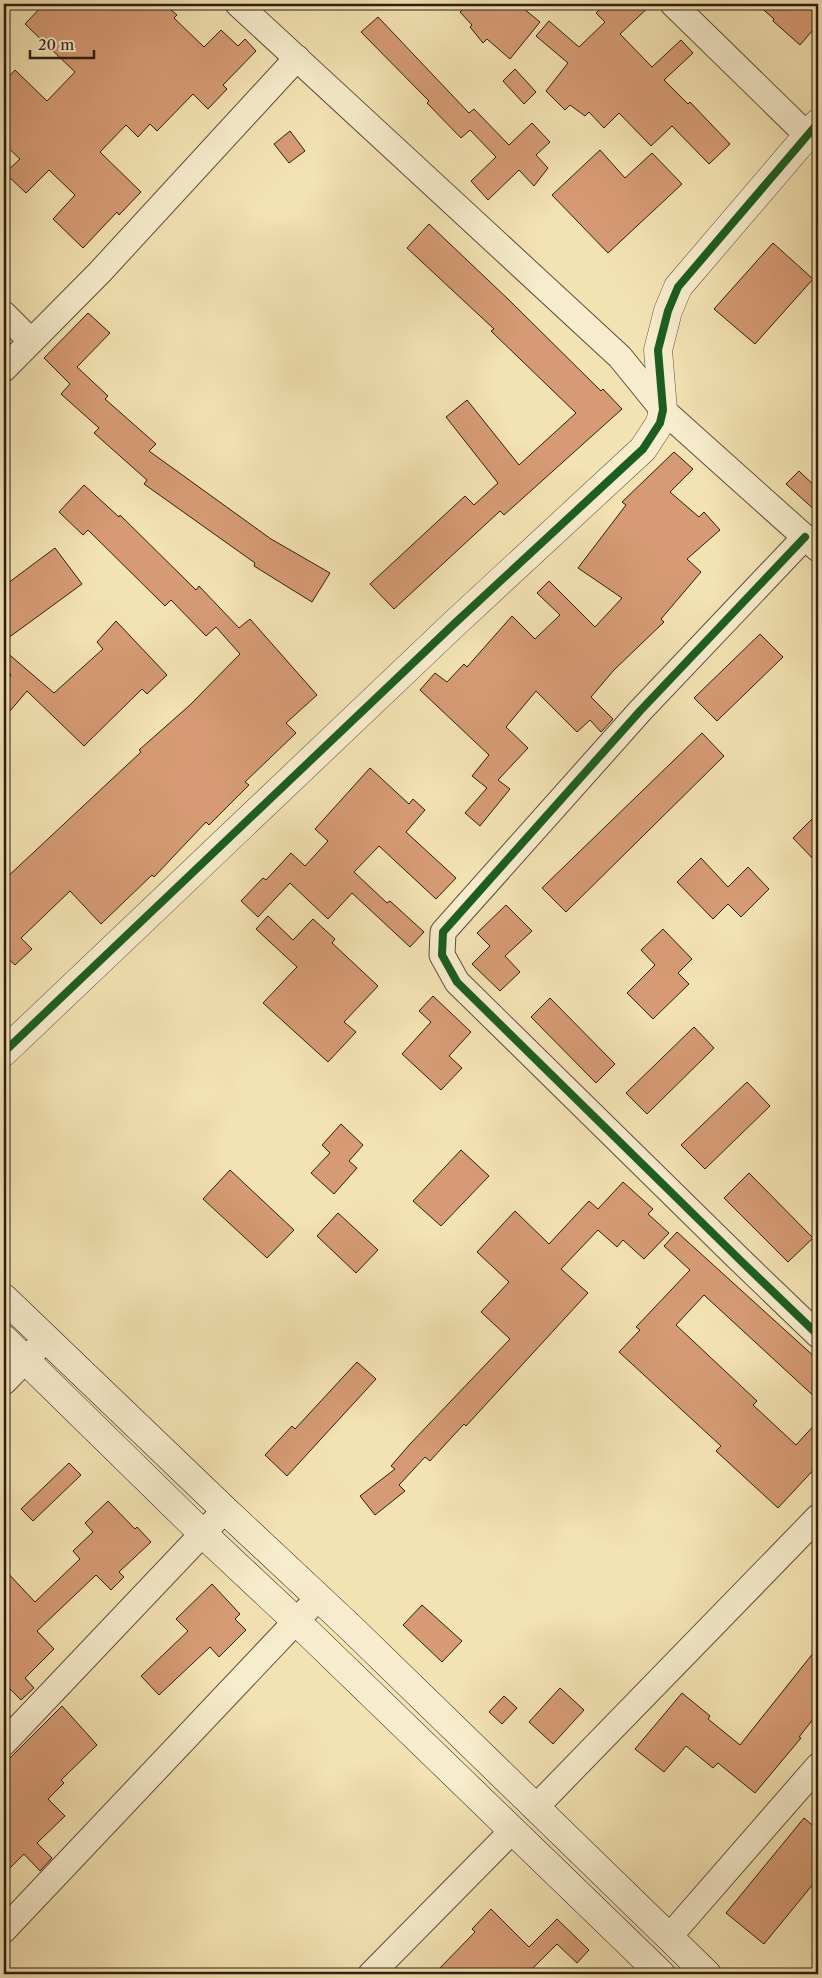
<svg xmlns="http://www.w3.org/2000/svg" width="822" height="1978" viewBox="0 0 822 1978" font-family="'Libre Caslon Text',serif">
<rect width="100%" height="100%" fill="#f3e2b2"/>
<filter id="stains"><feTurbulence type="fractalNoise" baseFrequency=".004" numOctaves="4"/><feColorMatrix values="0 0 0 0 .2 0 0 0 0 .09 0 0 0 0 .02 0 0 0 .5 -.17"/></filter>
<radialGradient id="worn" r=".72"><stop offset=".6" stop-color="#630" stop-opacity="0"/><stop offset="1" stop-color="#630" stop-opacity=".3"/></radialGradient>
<!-- building -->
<g fill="#d69b74" stroke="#2b1e13">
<path d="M44,4H164L177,15L174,18L204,47L221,30L238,46L245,39L256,51L223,85L227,89L208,109L193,94L157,131L150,124L138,137L126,125L100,152L141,192L119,215L117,212L83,248L53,219L75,195L49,170L26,193L5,173L20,159L4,144V82L15,70L47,101L75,72L25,24Z"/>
<path d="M469,4H518L540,22L510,59L487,39L483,43L470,27L472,25L460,12Z"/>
<path d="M606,4H652L620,34L652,67L681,40L693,53L664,80L688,104L690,102L730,144L709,164L672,126L651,146L619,113L604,128L589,112L585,116L570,105L565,110L546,91L568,63L536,36L549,21L579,47L605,22L596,13Z"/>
<path d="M757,4H818V24L800,45L773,21L774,19Z"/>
<path d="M378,17L469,113L474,109L509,145L532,123L550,142L536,155L548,168L534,186L519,170L488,200L471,181L496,157L470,130L461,138L427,103L429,101L361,32Z"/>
<path d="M515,69L536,92L524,104L503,81Z"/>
<path d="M290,131L305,151L289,163L274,144Z"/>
<path d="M600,150L625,178L652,153L682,184L608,253L552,195Z"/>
<path d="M429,224L509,300L601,391L603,389L622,409L504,515L500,511L394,609L370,584L465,496L474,505L498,483L446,417L467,400L519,465L576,413L491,331L494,329L407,248Z"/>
<path d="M773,243L813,279L755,344L714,309Z"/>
<path d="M88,313L110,333L77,367L108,396L105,399L156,444L149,451L271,539L330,573L312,602L254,566L255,563L144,484L147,480L94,433L99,428L61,394L70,384L44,358Z"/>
<path d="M674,452L693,469L670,492L699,517L704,512L720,530L687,559L701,572L661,619L664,622L614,670L591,697L613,719L601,732L590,720L577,732L536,691L506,727L528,748L498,780L510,789L480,826L465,813L487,788L472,776L489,755L420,690L435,673L447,682L464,664L467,667L512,616L535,639L560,615L537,593L549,581L595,627L622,598L578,568L626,505L622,502Z"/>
<path d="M799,471L818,489V513L786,484Z"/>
<path d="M84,485L119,517L120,515L196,590L199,586L239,628L250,619L317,695L286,723L296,733L245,782L249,785L209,825L206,822L154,877L152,875L101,924L70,891L21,938L32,949L15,965L4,955V880L141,752L139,750L190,705L240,654L216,627L206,636L171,600L165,606L88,530L83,535L59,512Z"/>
<path d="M55,548L82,584L4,641V586Z"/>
<path d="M116,621L167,675L147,694L142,689L84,746L27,691L4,718V684L11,675L4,668L5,651L54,693L103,649L97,642Z"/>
<path d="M760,634L783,657L717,721L694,698Z"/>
<path d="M702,733L724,756L566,912L542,888Z"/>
<path d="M370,768L409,804L413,799L425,810L406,832L456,878L436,899L379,846L354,872L387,903L390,901L424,932L410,947L352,893L328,919L290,883L258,917L241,901L263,878L266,880L291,853L305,866L328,841L315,829Z"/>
<path d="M818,813V864L793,838Z"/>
<path d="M701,858L728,887L748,867L769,889L741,917L728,904L713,919L677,882Z"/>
<path d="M506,905L532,931L505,956L520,972L500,991L472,964L490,946L477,933Z"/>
<path d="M268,916L293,940L313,919L335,939L332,943L378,986L344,1022L356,1032L328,1062L263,1003L297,967L256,929Z"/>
<path d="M663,929L692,959L678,973L689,984L653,1019L627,993L655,965L641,950Z"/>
<path d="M433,996L471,1032L449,1056L462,1068L441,1090L402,1054L431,1022L419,1011Z"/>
<path d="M550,998L615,1064L596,1083L531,1017Z"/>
<path d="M694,1027L714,1048L647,1114L626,1093Z"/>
<path d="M747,1082L770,1106L705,1169L681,1145Z"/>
<path d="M341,1124L363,1145L349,1161L357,1168L334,1194L311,1173L330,1153L322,1145Z"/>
<path d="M461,1150L489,1176L441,1226L413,1201Z"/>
<path d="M230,1170L294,1230L267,1258L203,1199Z"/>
<path d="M749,1173L813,1238L788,1262L724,1198Z"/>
<path d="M623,1182L653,1209L648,1214L669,1233L644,1259L623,1240L617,1247L598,1230L561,1269L588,1293L466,1426L464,1424L430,1461L425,1457L399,1485L405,1491L375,1515L360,1496L395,1469L391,1466L410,1444L510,1339L481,1312L509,1282L477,1252L515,1211L549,1244L589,1201L598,1209Z"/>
<path d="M338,1213L378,1250L356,1273L317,1236Z"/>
<path d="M677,1232L818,1360V1400L704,1295L676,1325L757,1401L753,1405L796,1445L818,1421V1465L778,1508L716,1451L721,1446L619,1352L640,1330L636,1327L690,1270L664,1246Z"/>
<path d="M357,1362L376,1379L287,1476L265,1455L292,1426L295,1429Z"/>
<path d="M69,1463L81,1475L33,1521L21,1509Z"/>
<path d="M108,1501L135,1529L137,1527L151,1542L119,1572L124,1577L111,1590L96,1575L37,1631L54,1649L25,1678L34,1688L21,1700L4,1683V1569L35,1602L80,1559L73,1551L93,1532L85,1523Z"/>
<path d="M212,1584L240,1614L235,1619L246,1630L219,1657L210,1647L159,1695L141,1676L188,1631L176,1619Z"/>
<path d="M422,1605L462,1641L442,1662L403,1625Z"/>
<path d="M818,1647V1713L799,1737L801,1738L755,1793L718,1763L713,1768L686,1746L664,1772L635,1749L682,1693L710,1716L708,1719L740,1745Z"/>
<path d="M560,1688L584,1710L553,1744L529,1722Z"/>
<path d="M504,1696L517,1708L502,1724L489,1712Z"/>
<path d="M62,1706L97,1745L61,1780L64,1783L48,1799L65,1816L37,1843L52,1858L40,1871L24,1854L4,1874V1764Z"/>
<path d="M804,1818L818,1830V1878L764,1944L726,1913Z"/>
<path d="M491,1909L529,1947L557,1919L589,1950L577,1963L557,1944L527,1974H434L475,1932L472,1929Z"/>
</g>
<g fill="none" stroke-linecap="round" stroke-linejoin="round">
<!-- minor casing -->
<g stroke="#5d4f3b" stroke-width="27">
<g id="minor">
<path d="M238,4L620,357L663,410L818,549"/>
<path d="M673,4L807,135"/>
<path d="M4,314L31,341"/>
<path d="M4,369L100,272L297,58"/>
<path d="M805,537L640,711L443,932L442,955L457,982L740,1260L818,1335"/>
<path d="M4,1382L46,1339"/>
<path d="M4,1743L225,1510"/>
<path d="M535,1808L818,1517"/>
<path d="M4,1930L319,1597"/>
<path d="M669,1937L818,1766"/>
<path d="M371,1974L513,1830"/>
</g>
</g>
<!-- tertiary casing -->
<g stroke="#5d4f3b" stroke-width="29">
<path id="tertiary" d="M4,1052L454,624L643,449L660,423L663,410L658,350L668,311L678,287L818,123"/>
</g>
<!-- secondary casing -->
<g stroke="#2b1e13" stroke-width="29">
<g id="secondary">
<path d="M4,1298L225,1510L350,1627L707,1974"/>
<path d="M4,1339L202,1533L297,1622L661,1974"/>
</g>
</g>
<!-- minor -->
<use href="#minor" stroke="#f7eccd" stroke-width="25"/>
<!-- tertiary -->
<use href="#tertiary" stroke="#f7eccd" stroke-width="28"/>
<!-- secondary -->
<use href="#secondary" stroke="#f7eccd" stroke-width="28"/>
<!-- cycleway casing -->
<g stroke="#f7eccd" stroke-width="11">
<g id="cycleway">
<path d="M805,537L640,711L443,932L442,955L457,982L740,1260L818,1335"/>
<path d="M4,1052L454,624L643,449L660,423L663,410L658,350L668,311L678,287L818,123"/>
</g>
</g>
<!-- cycleway -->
<use href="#cycleway" stroke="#1b5e20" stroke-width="8"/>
</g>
<!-- margin -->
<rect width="822" height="1978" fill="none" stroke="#f3e2b2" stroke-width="20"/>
<rect x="5" y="5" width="812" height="1968" fill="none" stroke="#2b1e13" stroke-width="2.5"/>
<rect x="10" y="10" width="802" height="1958" fill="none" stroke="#2b1e13"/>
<!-- scale -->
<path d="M30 50v8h64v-8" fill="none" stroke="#2b1e13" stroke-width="2.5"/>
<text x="38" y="50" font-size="15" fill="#2b1e13" stroke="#f7eccd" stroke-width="4" paint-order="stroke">20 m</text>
<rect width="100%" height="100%" filter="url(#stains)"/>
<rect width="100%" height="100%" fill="url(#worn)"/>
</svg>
